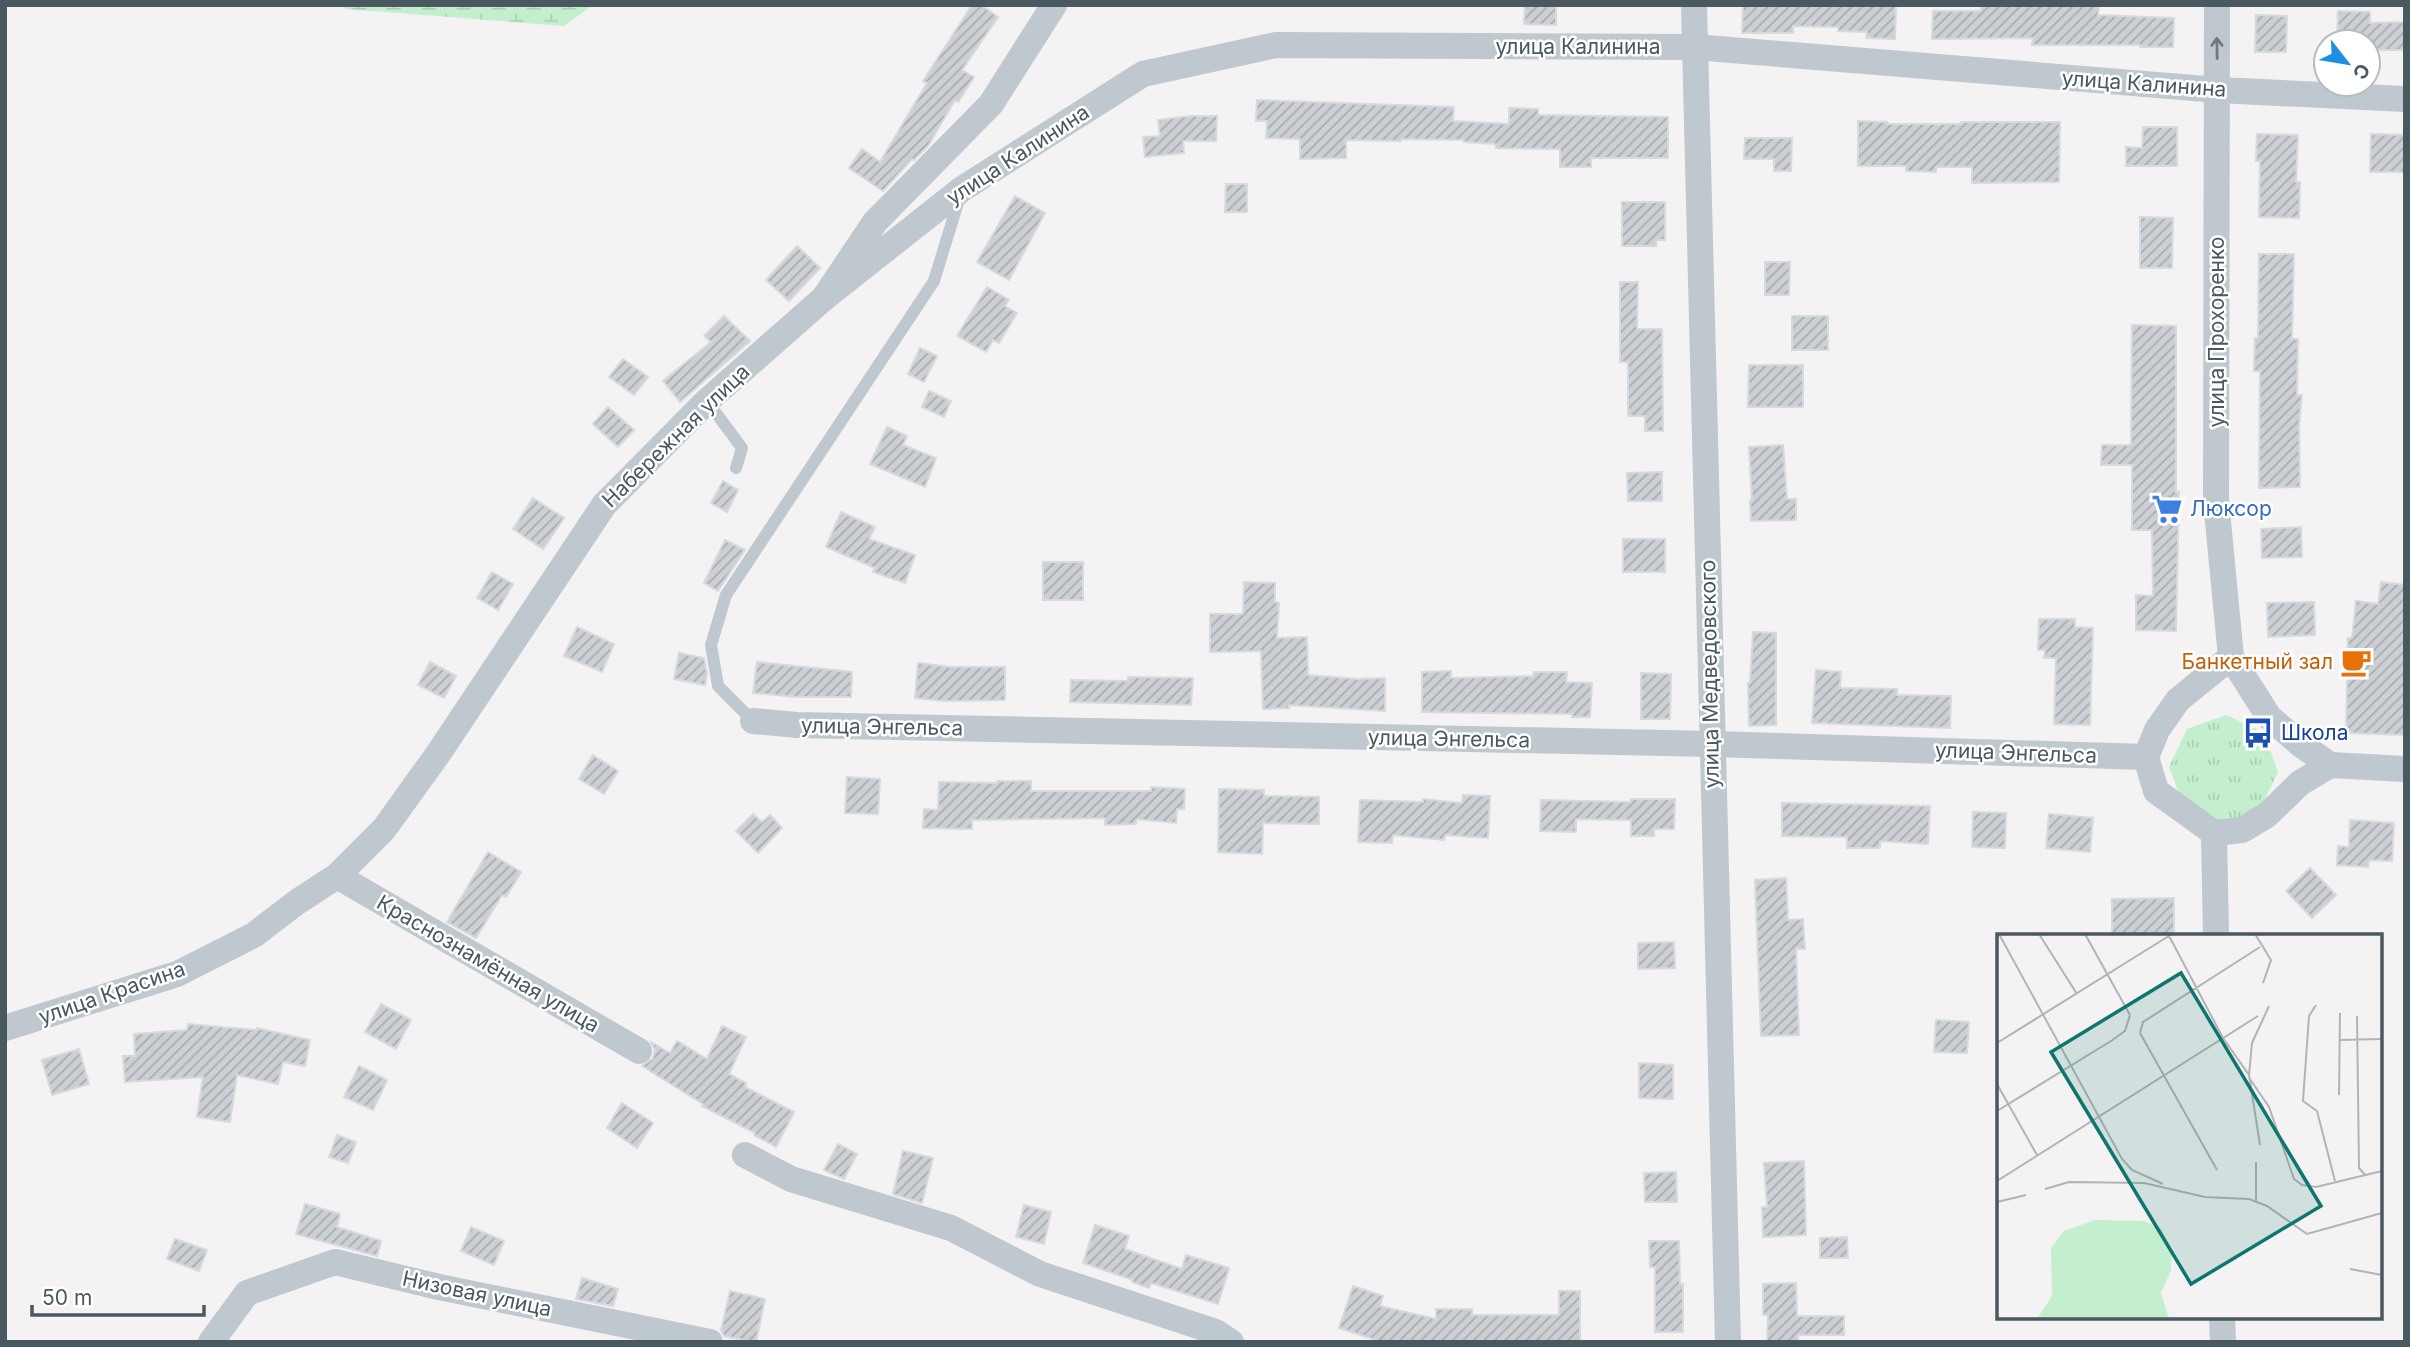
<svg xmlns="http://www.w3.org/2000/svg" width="2410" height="1347" viewBox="0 0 2410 1347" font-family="Inter,sans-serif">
<defs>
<pattern id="grass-tufts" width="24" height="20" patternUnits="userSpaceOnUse" patternTransform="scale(1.75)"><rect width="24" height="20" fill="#c3efce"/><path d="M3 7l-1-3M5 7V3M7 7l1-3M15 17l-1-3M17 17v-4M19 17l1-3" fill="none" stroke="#a9cfb3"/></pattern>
<pattern id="wetland-marsh" width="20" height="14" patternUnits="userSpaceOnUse" patternTransform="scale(1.75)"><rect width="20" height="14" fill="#c3efce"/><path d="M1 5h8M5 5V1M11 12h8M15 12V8" fill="none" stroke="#a9cfb3"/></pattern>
<pattern id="building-hatch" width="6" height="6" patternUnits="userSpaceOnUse" patternTransform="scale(1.75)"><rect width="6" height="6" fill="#ccd0d4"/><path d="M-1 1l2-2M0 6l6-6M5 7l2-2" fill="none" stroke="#a8acaf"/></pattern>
</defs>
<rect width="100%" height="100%" fill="#f4f2f2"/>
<!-- grass -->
<path fill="url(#grass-tufts)" d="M2226,715L2264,733L2278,772L2260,809L2221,824L2184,806L2169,767L2187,729Z"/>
<!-- wetland -->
<path fill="url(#wetland-marsh)" d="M340,5H593L564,26L346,9Z"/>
<!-- building -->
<g fill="url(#building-hatch)" stroke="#d6d9dd" stroke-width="2">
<path d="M972,5H981L998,17L962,70L974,77L958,102L955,100L928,146L914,160L912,159L883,191L849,168L862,149L880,162L927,83L923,81Z"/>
<path d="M1525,5H1556V25L1524,24Z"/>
<path d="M1743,5H1896L1895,39L1866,38L1867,32L1838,31V27L1793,26V33H1742Z"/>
<path d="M1981,5H2099L2098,15L2174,18L2173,47H2140V45H2032L2033,38L1932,39L1933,11H1981Z"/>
<path d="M2338,11L2370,12V23L2405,22V50H2368V42H2337Z"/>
<path d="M2256,15L2287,16L2286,52H2255Z"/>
<path d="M1257,100L1454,107L1453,121L1509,124V108L1538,109V115L1668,117V158H1591V167H1560V149L1496,148V144L1464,142V140L1401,139V141L1346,140V158L1300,159V139L1266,138L1267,121H1256Z"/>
<path d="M1190,116H1217L1216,141H1183L1184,153L1145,157L1143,137L1160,136L1158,120Z"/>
<path d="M1858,121L1887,122V124H1961V122H2060L2059,182L1972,183V167H1936V172L1906,171V166H1858Z"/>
<path d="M2143,127H2177V166H2126V147L2142,148Z"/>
<path d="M2257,134L2298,135L2296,182H2300L2299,218L2259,217L2260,161H2256Z"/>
<path d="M2371,134L2405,135V172H2370Z"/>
<path d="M1745,138H1792L1791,171H1774V159H1744Z"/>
<path d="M1226,184H1247V212H1225Z"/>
<path d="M1015,196L1045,213L1009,280L977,262Z"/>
<path d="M1622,202H1665V240H1656V246H1622Z"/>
<path d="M2140,217L2173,218L2172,268H2140Z"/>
<path d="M797,246L820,268L789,301L766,280Z"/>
<path d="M2259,254H2294L2292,339H2298L2297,395H2302L2299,426L2300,487L2259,488L2260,371H2254L2255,338H2258Z"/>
<path d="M1765,262H1790L1789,295H1765Z"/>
<path d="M1620,282H1638L1637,329H1662L1663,431H1645V416H1628V362H1620Z"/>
<path d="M987,287L1009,300L1005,306L1017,313L999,343L993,340L986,352L957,336Z"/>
<path d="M724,316L750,341L680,402L663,381L711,342L704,336Z"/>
<rect x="1792" y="316" width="36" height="34"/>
<path d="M2132,325L2176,326V492H2179L2176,631L2136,630V595L2153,596L2152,530H2132V465H2101L2102,445H2131Z"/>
<path d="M920,348L937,356L924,382L908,374Z"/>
<path d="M623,359L648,377L634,395L609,377Z"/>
<path d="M1749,365H1803V407H1748Z"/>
<path d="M929,391L951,401L944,417L922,407Z"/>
<path d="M608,407L634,430L618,447L593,424Z"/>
<path d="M887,427L907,436L903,445L936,458L925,487L870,464Z"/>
<path d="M1783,445L1787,499H1796V520L1751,521L1750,500H1752L1749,447Z"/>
<path d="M1662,472V501H1628L1627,473Z"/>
<path d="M723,481L738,490L727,512L711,503Z"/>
<path d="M533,498L564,518L543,549L513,529Z"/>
<path d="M841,512L875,527L869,539L915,555L905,583L873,572L875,568L826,547Z"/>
<path d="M2301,527L2302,557L2262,558L2261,529Z"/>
<rect x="1623" y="539" width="42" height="33"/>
<path d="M725,540L745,550L718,591L704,583Z"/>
<rect x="1043" y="562" width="40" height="38"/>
<path d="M492,572L513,584L498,610L477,598Z"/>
<path d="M1244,582L1275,583V602L1279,603L1277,638L1307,637L1308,675L1358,679L1385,678V711L1289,705V708L1263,709L1261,651L1210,652V614H1243Z"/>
<path d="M2381,582L2405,585V735L2346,733L2348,638H2352L2356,601L2378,604Z"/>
<path d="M2314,602L2315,635L2268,637L2267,603Z"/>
<path d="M2039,619H2075V627L2093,628L2090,725L2054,724L2056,658H2044L2045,650H2038Z"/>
<path d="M577,627L614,644L602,672L564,656Z"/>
<path d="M1753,632L1776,633V725L1749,726L1748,683H1750Z"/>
<path d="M679,653L704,658L707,674L705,685L674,679Z"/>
<path d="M430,662L456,676L444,698L418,685Z"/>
<path d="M757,662L852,672L851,697H797L753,693Z"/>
<path d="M918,663L951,667H1005V700L944,701L915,698Z"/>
<path d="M1816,670L1841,672L1840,688L1897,689V695L1951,696L1950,728L1812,723Z"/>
<path d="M1451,671V678L1533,676L1534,672H1567L1566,682L1592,683L1590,717H1572L1573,714L1422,712V672Z"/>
<path d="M1641,673L1671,674L1670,719H1641Z"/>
<path d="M1128,677L1193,678L1191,705L1070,702L1071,680L1128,681Z"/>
<path d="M593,755L618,771L604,794L579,779Z"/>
<path d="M847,777L880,779L878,814L845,813Z"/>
<path d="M997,781H1031V791H1151V787L1185,789L1184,809H1177L1176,823L1136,819V824L1105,825V818L972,820V829L923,828L924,809L938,810L939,782L997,783Z"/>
<path d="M1219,789L1264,790V796L1319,797V824L1263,823L1262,854L1218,852Z"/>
<path d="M1463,795L1490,796L1488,838L1445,835L1444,840L1393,835L1392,843L1358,842L1360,800L1423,802V799L1462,803Z"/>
<path d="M1631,799H1675L1674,829H1654V836H1631V820L1576,819V832L1540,831L1541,800L1631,802Z"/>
<path d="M1782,803L1930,806L1928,844L1880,841V848H1847V837L1782,836Z"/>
<path d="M1973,812L2006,813L2005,848L1972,847Z"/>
<path d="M753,814L762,822L770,815L782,828L758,853L736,831Z"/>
<path d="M2049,814L2093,818L2090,852L2046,848Z"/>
<path d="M2350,820L2394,823L2392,861L2369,860L2368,867L2337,865L2338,846L2349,847Z"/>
<path d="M488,852L521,872L506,897L502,895L476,938L447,922Z"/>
<path d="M2310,868L2336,895L2312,918L2286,891Z"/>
<path d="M1786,878L1788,920L1803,919L1805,949H1796L1799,1035L1761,1036L1755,880Z"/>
<path d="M2174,898V936H2112V899Z"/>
<path d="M1674,942L1675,968L1638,969V943Z"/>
<path d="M381,1004L411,1020L396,1049L365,1032Z"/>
<path d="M1936,1020L1969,1022L1967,1053L1934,1052Z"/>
<path d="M188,1024L257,1030V1028L310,1040L305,1066L283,1062L278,1084L237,1075L230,1122L197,1117L203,1077L125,1082L123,1056H135L134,1034L187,1030Z"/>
<path d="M722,1026L746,1037L729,1074L746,1083L745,1087L794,1112L776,1147L754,1135L755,1133L702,1106L703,1104L642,1066L653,1058L655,1050L651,1042L670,1053L677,1041L707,1059Z"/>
<path d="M79,1049L89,1084L52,1095L42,1060Z"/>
<path d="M1639,1063L1673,1065V1099L1639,1098Z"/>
<path d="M359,1066L387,1080L373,1110L344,1097Z"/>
<path d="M622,1103L653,1123L637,1148L607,1128Z"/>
<path d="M337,1135L356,1142L348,1163L329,1157Z"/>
<path d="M838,1144L857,1154L844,1179L824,1170Z"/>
<path d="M903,1151L933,1158L922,1203L893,1194Z"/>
<path d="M1804,1161L1806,1235L1763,1237L1762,1207H1767L1764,1163Z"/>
<path d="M1676,1172L1677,1202H1645L1644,1173Z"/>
<path d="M305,1204L340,1214L337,1227L381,1241L377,1256L296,1234Z"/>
<path d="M1024,1205L1051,1212L1044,1244L1016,1237Z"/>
<path d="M1095,1225L1129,1236L1125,1249L1182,1269L1186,1255L1229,1268L1218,1304L1151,1283L1149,1288L1132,1282L1133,1280L1083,1263Z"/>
<path d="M471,1227L504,1241L494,1265L461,1251Z"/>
<path d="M1847,1237L1848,1258H1820V1238Z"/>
<path d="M175,1239L207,1250L199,1271L167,1259Z"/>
<path d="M1649,1241H1679L1680,1284H1683V1332H1655V1267H1650Z"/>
<path d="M582,1278L618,1289L613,1306L576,1299Z"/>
<path d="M1796,1283L1797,1316H1844V1335H1798V1342H1767L1768,1315H1763V1284Z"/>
<path d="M1353,1286L1383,1296L1380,1306L1436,1319V1309H1472V1315H1559V1291H1580V1342H1382L1339,1328Z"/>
<path d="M730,1291L765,1299L756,1342L724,1336L721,1330Z"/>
</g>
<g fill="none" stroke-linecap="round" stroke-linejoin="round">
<!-- lane -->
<g stroke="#bec8ce" stroke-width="12">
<path d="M707,401L742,448L736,468"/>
<path d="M753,721L718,686L711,645L726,595L934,281L960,196"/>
</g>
<!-- street -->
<g stroke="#bec8ce" stroke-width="26">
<path d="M1694,5L1728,1342"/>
<path d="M2217,5L2216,501L2231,657L2269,717L2300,744L2330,765"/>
<path d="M824,298L962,189L1143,74L1276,45L1694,47L2218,90L2405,99"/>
<path d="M2231,657L2178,700L2157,730L2146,757L2156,791L2214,833L2242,830L2267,815L2300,783L2330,765"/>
<path d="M753,721L797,725L1712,744L2146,757"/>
<path d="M2330,765L2405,769"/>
<path d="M2214,833L2216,936"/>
<path d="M337,876L639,1051"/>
<path d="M5,1028L177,974L254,935L297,902L337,876L384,829L438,754L604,505L707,401L824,298L875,222L991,104L1054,5"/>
<path d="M745,1155L791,1179L951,1228L1040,1274L1216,1332L1231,1342"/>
<path d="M2222,1317L2223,1342"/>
<path d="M211,1342L247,1293L335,1262L439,1287L710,1342"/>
</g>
</g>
<!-- one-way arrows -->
<defs><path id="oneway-shaft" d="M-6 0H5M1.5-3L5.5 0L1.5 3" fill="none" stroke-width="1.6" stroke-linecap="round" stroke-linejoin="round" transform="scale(1.75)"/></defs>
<use stroke="#6d7a80" href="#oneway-shaft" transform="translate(2217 48) rotate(-91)"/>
<!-- icons -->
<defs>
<g id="supermarket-bare" transform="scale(2.415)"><path d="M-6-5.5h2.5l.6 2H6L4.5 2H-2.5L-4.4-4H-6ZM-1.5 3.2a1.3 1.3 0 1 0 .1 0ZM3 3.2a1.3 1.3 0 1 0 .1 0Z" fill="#3f7fe0" stroke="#fff" stroke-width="2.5" paint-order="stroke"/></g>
<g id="cafe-bare" transform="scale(2.415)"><path d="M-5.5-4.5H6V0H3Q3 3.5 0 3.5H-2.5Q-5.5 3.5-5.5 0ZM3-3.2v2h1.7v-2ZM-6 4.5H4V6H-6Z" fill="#e8710a" stroke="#fff" stroke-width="2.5" paint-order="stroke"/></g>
<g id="bus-bare" transform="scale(2.415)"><path d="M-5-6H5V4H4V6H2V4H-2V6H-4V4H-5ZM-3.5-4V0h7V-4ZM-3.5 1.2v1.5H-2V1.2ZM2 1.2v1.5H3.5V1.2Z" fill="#1a4fb4" stroke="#fff" stroke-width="2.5" paint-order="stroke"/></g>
</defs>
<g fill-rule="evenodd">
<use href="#supermarket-bare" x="2167" y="509"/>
<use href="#cafe-bare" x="2356" y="662"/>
<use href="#bus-bare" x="2258" y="733"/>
</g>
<g text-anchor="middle" stroke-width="5" stroke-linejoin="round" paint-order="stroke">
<!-- street labels -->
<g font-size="21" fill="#4a585f" stroke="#fff">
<text x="1578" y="54">улица Калинина</text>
<text transform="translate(2144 84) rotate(4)" y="7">улица Калинина</text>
<text transform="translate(1018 155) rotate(-33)" y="7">улица Калинина</text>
<text transform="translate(2217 332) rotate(-90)" y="7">улица Прохоренко</text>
<text transform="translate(676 436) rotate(-44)" y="7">Набережная улица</text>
<text transform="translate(1710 674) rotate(-91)" y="7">улица Медведовского</text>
<text transform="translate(882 727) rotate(1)" y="7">улица Энгельса</text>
<text transform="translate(1449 739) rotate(1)" y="7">улица Энгельса</text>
<text transform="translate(2016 753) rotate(2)" y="7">улица Энгельса</text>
<text transform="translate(488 964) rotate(30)" y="7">Краснознамённая улица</text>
<text transform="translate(112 993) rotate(-19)" y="7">улица Красина</text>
<text transform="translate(477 1294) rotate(12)" y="7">Низовая улица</text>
</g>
<!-- shop labels -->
<g font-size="21" fill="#366cbe" stroke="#fff" text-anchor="start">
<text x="2190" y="516">Люксор</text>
</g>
<!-- food labels -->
<g font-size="21" fill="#c56008" stroke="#fff" text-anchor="end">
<text x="2333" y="669">Банкетный зал</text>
</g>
<!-- transit labels -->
<g font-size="21" fill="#164399" stroke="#fff" text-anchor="start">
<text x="2281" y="740">Школа</text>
</g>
</g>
<!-- overview -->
<g transform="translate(1997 934)">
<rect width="385" height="385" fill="#f4f2f2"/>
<path d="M98,286L147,287L164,294L175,316L174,336L164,359L172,385H40L55,362L54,314L67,297Z" fill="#c3efce"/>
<path fill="none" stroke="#b0b4b7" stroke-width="2" d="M2,0L125,225L135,236L166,250M42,0L80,60M88,0L133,81M171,0L226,104L252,141L263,211M258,0L274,26L266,49M319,71L312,82L306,167L320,177L338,247M360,82L362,234L368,241M143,99L220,236M143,99L146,88L263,13M343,106L385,105M0,109L175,0M252,141L255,109L272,72M253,145L272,173L297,245L305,251L319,253L385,237M0,150L40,221M342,161L343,79M385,172V241M0,177L114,107L128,97L133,81M259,228V267M0,247L261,82M48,255L72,248L147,249L208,263L252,265L270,272L310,300L385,279M0,268L29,261M353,335L385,341"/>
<path fill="#0f766e" fill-opacity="0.15" stroke="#0f766e" stroke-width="3.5" d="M184,39L324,272L194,350L54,118Z"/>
<rect width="385" height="385" fill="none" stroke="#4a585f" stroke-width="3.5"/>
</g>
<!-- border -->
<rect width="2410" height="1347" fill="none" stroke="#4a585f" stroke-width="14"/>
<!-- north arrow -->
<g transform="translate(2347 63) rotate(121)"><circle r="33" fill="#ffffff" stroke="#b7bcbf" stroke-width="2"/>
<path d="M0-5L12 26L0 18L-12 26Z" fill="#1f8ee1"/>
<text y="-10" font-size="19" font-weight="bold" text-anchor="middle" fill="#4a585f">С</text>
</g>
<!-- scale -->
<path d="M32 1305v10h172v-10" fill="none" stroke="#4a585f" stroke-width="3.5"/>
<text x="42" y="1305" font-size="21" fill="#4a585f" stroke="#ffffff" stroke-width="5" paint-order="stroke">50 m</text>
</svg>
